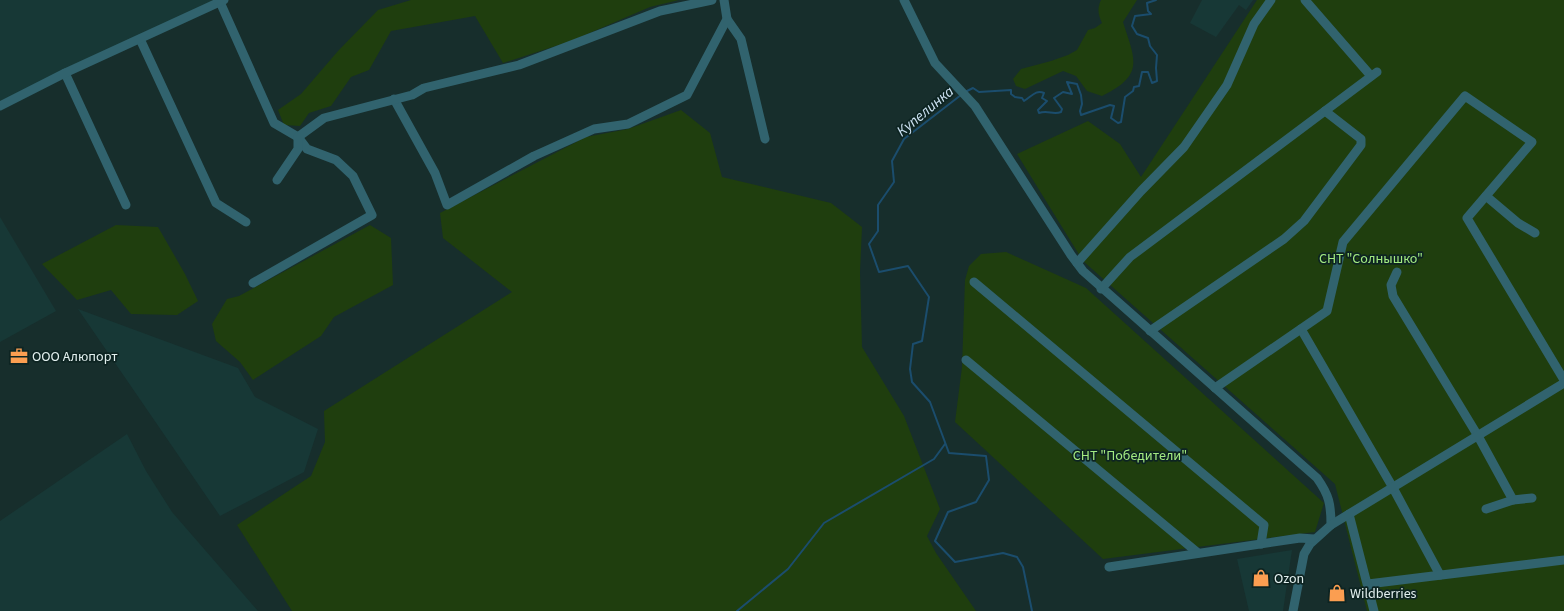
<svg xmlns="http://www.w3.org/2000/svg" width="1564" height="611" viewBox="0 0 1564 611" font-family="'Source Sans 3',sans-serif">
<rect width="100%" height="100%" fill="#172e2c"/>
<!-- built -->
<g fill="#173836">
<path d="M0,0H215L0,102Z"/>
<path d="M1202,0H1253L1246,10L1239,5L1216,37L1190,23Z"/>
<path d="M0,217L56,311L0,342Z"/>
<path d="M78,309L238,368L255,397L318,429L304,472L220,516Z"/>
<path d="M127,434L146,471L172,512L258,611H0V521Z"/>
<path d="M1292,550L1283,611H1249L1237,559Z"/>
</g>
<!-- green -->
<g fill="#1f3e0e">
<path d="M411,0H679L650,7L571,41L503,63L475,16L391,31L369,70L351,77L331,106L309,113L300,126L284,125L278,110L301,94L338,51L378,10Z"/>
<path d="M1101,0H1137L1123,22C1135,60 1145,75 1102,96L1087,91L1076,76L1063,71L1025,89L1016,86L1013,79L1021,69L1051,61L1068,55L1077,50L1088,30L1095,28L1102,23C1098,15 1097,8 1101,0Z"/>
<path d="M1257,0H1564V611H1367L1335,484L1083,261L1017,154L1088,121L1120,144L1141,177Z"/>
<path d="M681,110L710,133L722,177L831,203L862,227L860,272L862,347L904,416L940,509L927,536L936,553L976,611H292L237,525L311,476L325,442L324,411L512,292L443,238L440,213L586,137L628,129Z"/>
<path d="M116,225L158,227L185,274L198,301L177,315L131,314L111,290L77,300L42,264Z"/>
<path d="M370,225L391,238L393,285L334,317L321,336L253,380L240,362L216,341L212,324L227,299L239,296Z"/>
<path d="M1006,252L1086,288L1324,503L1315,532L1103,559L955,422L962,367L965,280L969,266L981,254Z"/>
</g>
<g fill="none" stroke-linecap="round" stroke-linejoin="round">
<!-- stream -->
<g stroke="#1b4d6d" stroke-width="2">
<path d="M965,92L973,88L979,92L1011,90V94L1015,97L1022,98L1024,101C1031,97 1036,89 1044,93L1042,98L1047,101L1038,110L1039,113C1048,110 1053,115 1061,112L1062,109L1054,98L1063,92L1072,94L1067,82L1077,84L1081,95L1082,104L1080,111L1081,115L1110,105L1114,106L1111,118L1118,123L1121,122L1125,97L1133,91L1134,87L1139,86L1142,72H1148L1152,83L1157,81L1156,68L1157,55L1150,46L1148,38L1137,34L1132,26L1135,16L1151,14L1148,11L1147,3L1156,0"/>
<path d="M961,95L904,139L892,161L894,182L878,205V231L869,244L879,272L908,266L929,297L922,341L913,344L910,369L912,382L930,402L949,453L986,456L989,480L976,502L948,512L935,541L955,562L1003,553L1017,557L1023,567L1032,611"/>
<path d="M737,611L788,569L824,523L934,459L945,444"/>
</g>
<!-- minor -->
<g stroke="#31636e" stroke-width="9">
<path d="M904,0L935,63L975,106L1071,255L1083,271L1317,478C1329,495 1331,504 1331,525L1310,544L1304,554L1293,611"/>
<path d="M1305,0L1371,76"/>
<path d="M220,2L274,123L298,137L307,149L336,160L353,176L372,215L253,283"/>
<path d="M727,19L741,39L765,139"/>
<path d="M140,39L216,203L246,222"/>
<path d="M65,73L126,205"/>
<path d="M394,99L435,173L447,205L534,156L594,129L628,124L687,95L727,19L724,0"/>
<path d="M0,106L65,73L224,0"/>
<path d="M277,180L298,149V137L324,118L412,95L424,88L519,65L660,11L712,0"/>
<path d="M1486,196L1518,223L1535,233"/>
<path d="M1077,263L1141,191L1184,147L1227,85L1254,24L1271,0"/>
<path d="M1397,272L1391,285L1393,296L1478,436L1513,500"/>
<path d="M974,282L1264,525L1261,544"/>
<path d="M1101,289L1130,257L1377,72"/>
<path d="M1301,329L1392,486L1440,575"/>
<path d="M1150,331L1284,239L1304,221L1361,145V139L1325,111"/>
<path d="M966,360L1198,553"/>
<path d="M1215,388L1327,311L1343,242L1465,96L1532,142L1467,218L1564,380"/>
<path d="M1486,509L1513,500L1532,498"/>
<path d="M1349,514L1374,611"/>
<path d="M1331,525L1564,383"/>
<path d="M1109,567L1300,538L1314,539"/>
<path d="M1368,584L1564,560"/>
</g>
</g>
<!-- icons -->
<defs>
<g id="office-bare" transform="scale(1.38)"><path d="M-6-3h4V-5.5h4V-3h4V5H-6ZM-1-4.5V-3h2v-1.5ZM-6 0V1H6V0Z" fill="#fb9e51" stroke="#0d2422" stroke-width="2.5" paint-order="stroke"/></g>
<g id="shop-bare" transform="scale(1.38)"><path d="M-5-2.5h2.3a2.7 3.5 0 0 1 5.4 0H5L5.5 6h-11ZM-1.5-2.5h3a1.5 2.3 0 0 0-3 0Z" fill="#fb9e51" stroke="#0d2422" stroke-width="2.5" paint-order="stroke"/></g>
</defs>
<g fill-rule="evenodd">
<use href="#office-bare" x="19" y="356"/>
<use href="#shop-bare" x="1261" y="578"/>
<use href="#shop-bare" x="1337" y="593"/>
</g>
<g text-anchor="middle" stroke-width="3.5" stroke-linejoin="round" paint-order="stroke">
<!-- park labels -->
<g font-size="14" fill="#a3ea81" stroke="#0d2422">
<text x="1371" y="263">СНТ "Солнышко"</text>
<text x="1130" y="460">СНТ "Победители"</text>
</g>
<!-- poi labels -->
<g font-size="14" fill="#e2efee" stroke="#0d2422" text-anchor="start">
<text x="32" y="361">ООО Алюпорт</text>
<text x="1274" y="583">Ozon</text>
<text x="1350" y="598">Wildberries</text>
</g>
<!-- water labels -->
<g font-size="15" font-style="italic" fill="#cee3f3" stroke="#0d2422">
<text transform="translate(925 111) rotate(-40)" y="5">Купелинка</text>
</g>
</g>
</svg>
